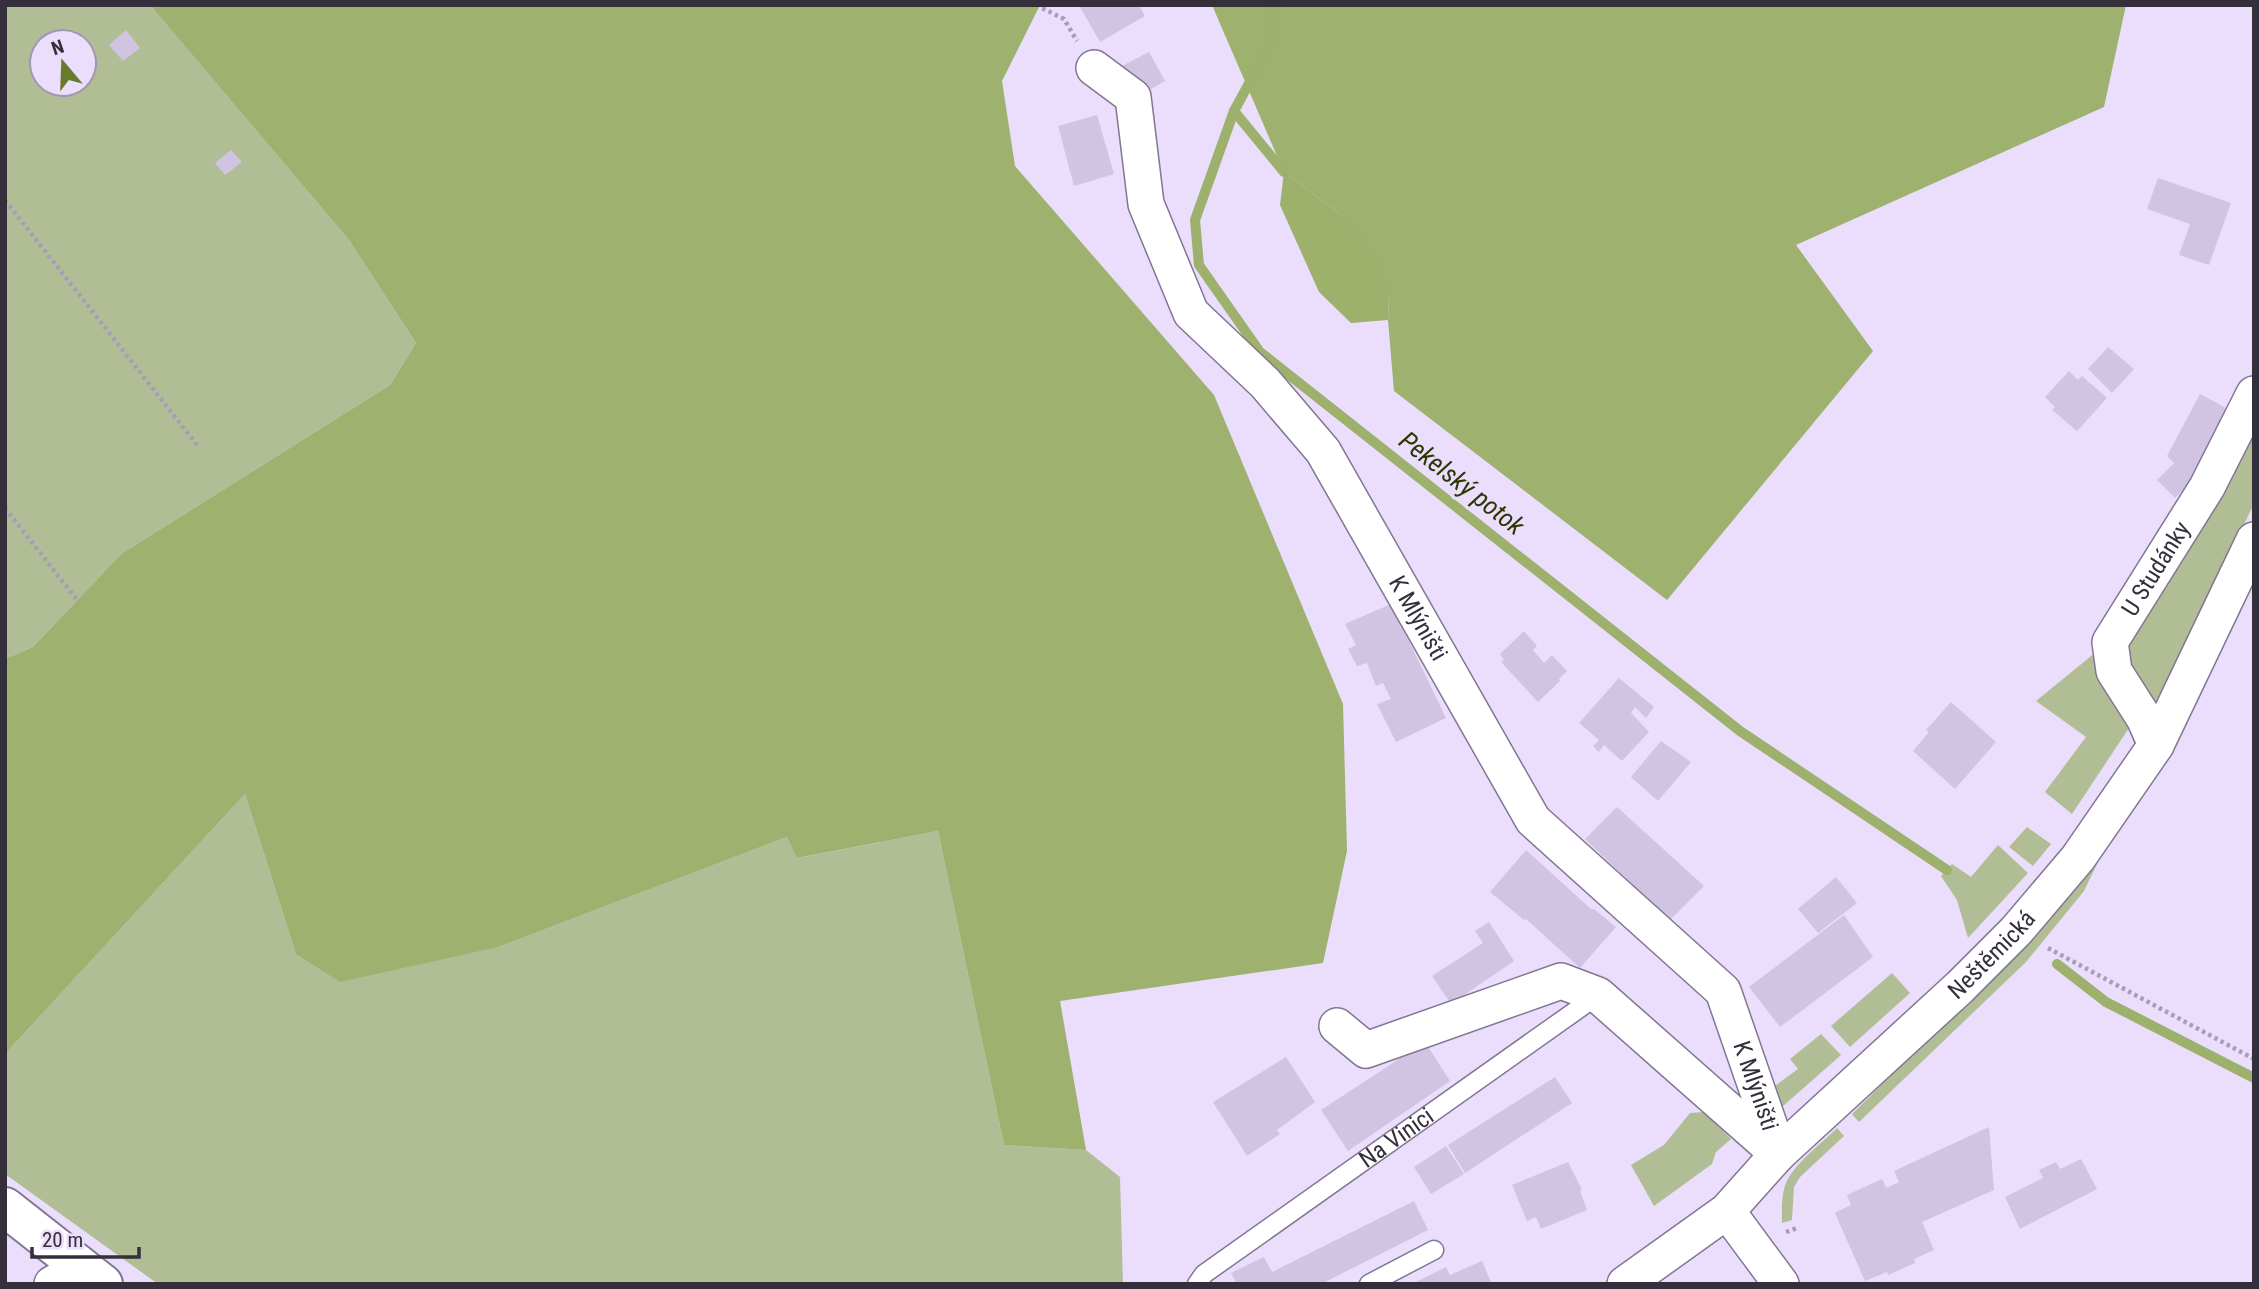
<svg xmlns="http://www.w3.org/2000/svg" width="2259" height="1289" viewBox="0 0 2259 1289" font-family="'Roboto Condensed',sans-serif">
<rect width="100%" height="100%" fill="#ebddfc"/>
<!-- green -->
<g fill="#b1be95" fill-rule="evenodd">
<path d="M5,5H150L349,240L416,343L390,385L121,554L33,647L5,659ZM42,42H84V84H42Z"/>
<path d="M2254,421V504L2156,701L2145,704L2122,670L2130,620Z"/>
<path d="M2101,648L2131,725L2072,814L2045,792L2086,737L2036,701Z"/>
<path d="M245,794L296,954L498,947L787,837L798,858L938,831L1004,1145L1086,1150L1120,1177L1123,1284H158L5,1174V1054Z"/>
<path d="M2027,827L2051,844L2033,866L2009,847Z"/>
<path d="M2110,837L2084,891L2026,962L1859,1122L1852,1114L2018,950Z"/>
<path d="M1998,845L2028,873L1968,938L1957,900L1941,876L1952,864L1971,877Z"/>
<path d="M1892,973L1910,993L1850,1047L1831,1026Z"/>
<path d="M1821,1034L1841,1055L1782,1107L1773,1101L1772,1088L1798,1069L1790,1059Z"/>
<path d="M1704,1112L1731,1139L1716,1152L1712,1164L1654,1206L1631,1165L1664,1145L1690,1113Z"/>
<path d="M1837,1128L1844,1136L1800,1177L1794,1187L1792,1220L1782,1223C1782,1210 1781,1195 1786,1183C1794,1164 1822,1143 1837,1128Z"/>
</g>
<!-- forest -->
<g fill="#9eb16e">
<path d="M150,5H1040L1002,81L1015,166L1214,395L1343,704L1347,851L1323,963L1060,1001L1086,1150L1004,1145L938,831L797,858L787,837L498,947L340,982L296,954L245,794L5,1054V659L33,647L121,554L390,385L416,343L349,240Z"/>
<path d="M1212,5H2126L2104,107L1796,245L1873,351L1667,600L1394,391L1388,320L1389,295L1344,217L1284,172Z"/>
</g>
<!-- water -->
<path fill="#9db06c" d="M1284,172L1344,217L1378,256L1389,295L1388,320L1351,323L1319,292L1280,205Z"/>
<g fill="none" stroke-linecap="round" stroke-linejoin="round">
<!-- stream -->
<g stroke="#9db06c" stroke-width="10">
<path d="M1276,5L1270,45L1234,111L1195,220L1199,265L1260,352L1740,731L1947,870"/>
<path d="M1234,111L1284,172"/>
<path d="M2057,964L2106,1002L2254,1078"/>
</g>
</g>
<!-- building -->
<g fill="#d1c4e2">
<path d="M1079,5H1139L1145,16L1100,42Z"/>
<path d="M126,30L140,48L123,61L109,45Z"/>
<path d="M1149,52L1165,81L1137,97L1120,67Z"/>
<path d="M1097,115L1114,174L1074,186L1058,126Z"/>
<path d="M231,150L242,162L225,175L215,163Z"/>
<path d="M2158,178L2231,203L2209,265L2179,255L2190,224L2147,209Z"/>
<path d="M2108,347L2134,369L2112,393L2088,369Z"/>
<path d="M2069,371L2078,380L2082,376L2107,398L2077,431L2052,410L2055,407L2045,397Z"/>
<path d="M2200,394L2230,410L2192,481L2175,498L2157,480L2174,463L2167,456Z"/>
<path d="M1391,604L1446,718L1396,742L1377,704L1391,699L1383,683L1376,686L1367,663L1357,666L1348,649L1356,645L1345,624Z"/>
<path d="M1524,631L1537,646L1533,650L1544,663L1552,655L1567,671L1559,679L1560,681L1538,702L1501,662L1504,660L1500,654Z"/>
<path d="M1619,678L1654,707L1646,718L1635,707L1631,713L1649,732L1622,761L1604,745L1599,752L1593,746L1599,740L1579,723Z"/>
<path d="M1951,702L1996,742L1955,789L1913,751L1929,732L1926,730Z"/>
<path d="M1661,741L1691,762L1658,801L1631,777Z"/>
<path d="M1617,807L1704,886L1670,920L1585,839Z"/>
<path d="M1526,850L1591,909H1594L1616,927L1580,968L1526,919L1524,920L1490,892Z"/>
<path d="M1836,877L1857,903L1818,933L1798,909Z"/>
<path d="M1844,915L1873,957L1780,1027L1749,987Z"/>
<path d="M1489,922L1514,961L1451,1004L1432,976L1483,943L1475,931Z"/>
<path d="M1425,1042L1450,1081L1348,1151L1321,1110Z"/>
<path d="M1286,1057L1315,1102L1277,1130L1280,1134L1247,1156L1213,1102Z"/>
<path d="M1555,1077L1572,1103L1465,1173L1448,1145Z"/>
<path d="M1989,1127L1994,1190L1922,1222L1934,1250L1914,1259L1915,1263L1888,1275L1887,1272L1865,1281L1835,1213L1851,1205L1847,1195L1882,1179L1886,1188L1899,1182L1894,1171Z"/>
<path d="M1446,1146L1464,1174L1431,1194L1414,1167Z"/>
<path d="M2081,1159L2097,1189L2020,1229L2005,1197L2043,1178L2039,1170L2056,1162L2060,1169Z"/>
<path d="M1568,1162L1582,1190L1580,1191L1587,1210L1541,1229L1536,1217L1527,1221L1512,1185Z"/>
<path d="M1414,1201L1428,1230L1321,1284H1237L1231,1273L1264,1257L1272,1272Z"/>
<path d="M1482,1261L1491,1282L1486,1284H1412L1446,1267L1450,1275Z"/>
</g>
<g fill="none" stroke-linecap="round" stroke-linejoin="round">
<!-- service casing -->
<g stroke="#827692" stroke-width="21">
<g id="service">
<path id="s1" d="M1197,1284L1204,1274L1598,995"/>
<path d="M1369,1284L1434,1250"/>
</g>
</g>
<!-- minor casing -->
<g stroke="#827692" stroke-width="38">
<g id="minor">
<path id="s2" d="M1094,68L1133,97L1146,204L1191,313L1265,383L1323,451L1533,820L1723,991L1769,1124L1778,1154"/>
<path id="s3" d="M2156,745L2144,718L2114,671L2110,642L2207,487L2254,394"/>
<path d="M1337,1026L1366,1050L1561,981L1598,995L1778,1154"/>
<path d="M1727,1211L1781,1284"/>
<path d="M52,1284L81,1268"/>
<path id="s4" d="M1625,1284L1727,1211L1778,1154L1960,987L2016,931L2078,858L2156,745L2254,540"/>
</g>
</g>
<!-- tertiary casing -->
<g stroke="#827692" stroke-width="42">
<path id="tertiary" d="M5,1207L103,1284"/>
</g>
<!-- path -->
<g stroke="#a89db5" stroke-width="4.5" stroke-dasharray="3.5 3.5" stroke-linecap="butt">
<path d="M1036,5L1064,19L1077,41"/>
<path d="M5,200L197,445"/>
<path d="M5,508L78,601"/>
<path d="M2048,948L2254,1059"/>
<path d="M1786,1232L1797,1228"/>
</g>
<!-- service -->
<use href="#service" stroke="#fff" stroke-width="18"/>
<!-- minor -->
<use href="#minor" stroke="#fff" stroke-width="35"/>
<!-- tertiary -->
<use href="#tertiary" stroke="#fff" stroke-width="38"/>
</g>
<g text-anchor="middle" stroke-width="7" stroke-linejoin="round" paint-order="stroke">
<!-- street labels -->
<g font-size="24" fill="#342f3b" stroke="#ebddfc">
<text dy="8" stroke="none"><textPath href="#s3" startOffset="201">U Studánky</textPath></text>
<text dy="8" stroke="none"><textPath href="#s2" startOffset="658">K Mlýništi</textPath></text>
<text dy="8" stroke="none"><textPath href="#s4" startOffset="494">Neštěmická</textPath></text>
<text dy="8" stroke="none"><textPath href="#s2" startOffset="1246">K Mlýništi</textPath></text>
<text dy="8" stroke="none"><textPath href="#s1" startOffset="248">Na Vinici</textPath></text>
</g>
<!-- water labels -->
<g font-size="26" font-style="italic" fill="#2b3601" stroke="#ebddfc">
<text transform="translate(1462 483) rotate(38)" y="9">Pekelský potok</text>
</g>
</g>
<!-- border -->
<rect width="2259" height="1289" fill="none" stroke="#342f3b" stroke-width="14"/>
<!-- north arrow -->
<g transform="translate(63 63) rotate(341)"><circle r="33" fill="#ebddfc" stroke="#a297af" stroke-width="2"/>
<path d="M0-5L12 26L0 18L-12 26Z" fill="#677b2b"/>
<text y="-10" font-size="19" font-weight="bold" text-anchor="middle" fill="#342f3b">N</text>
</g>
<!-- scale -->
<path d="M32 1247v10h107v-10" fill="none" stroke="#342f3b" stroke-width="3.5"/>
<text x="42" y="1247" font-size="21" fill="#342f3b" stroke="#ebddfc" stroke-width="5" paint-order="stroke">20 m</text>
</svg>
